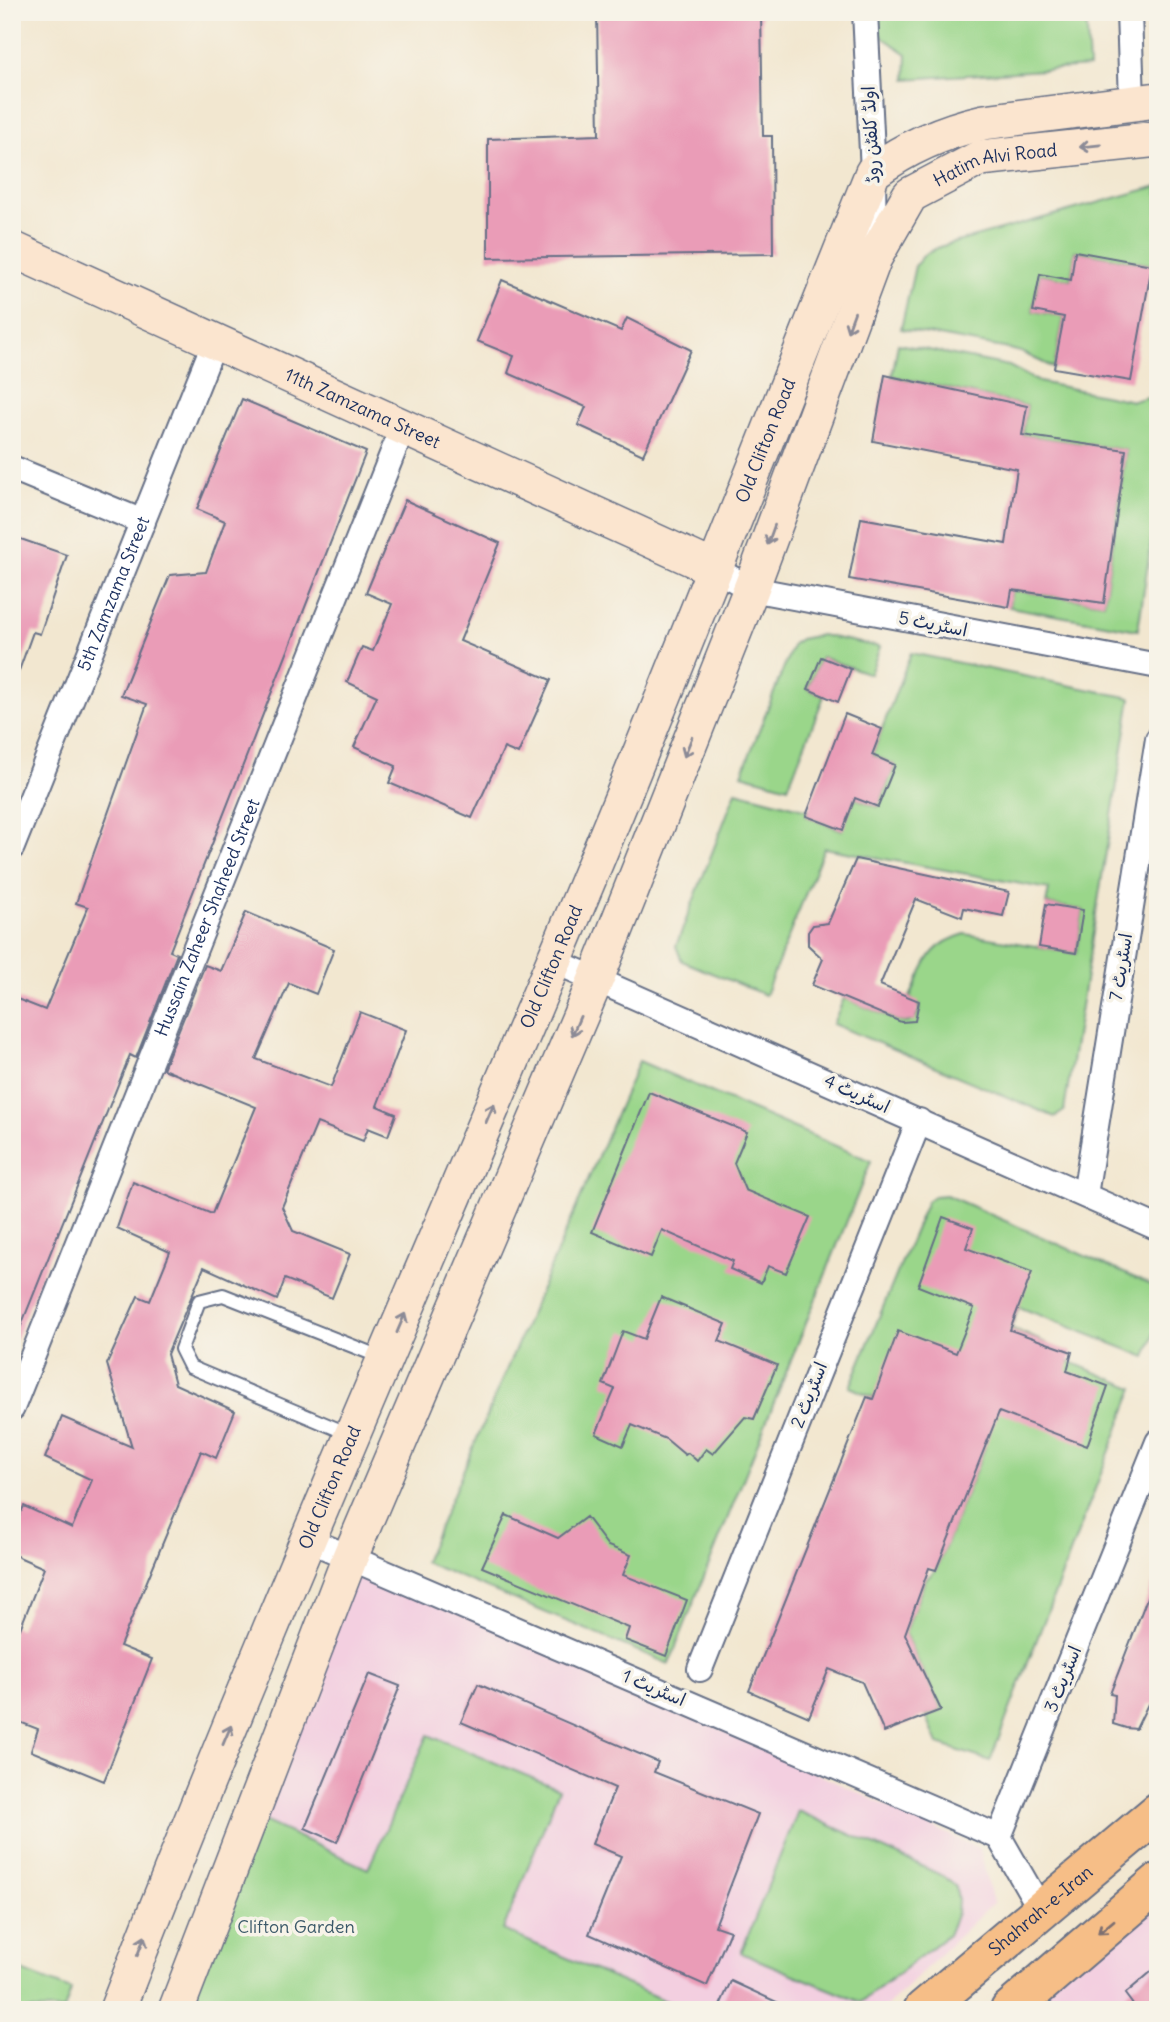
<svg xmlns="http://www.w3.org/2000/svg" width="1170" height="2022" viewBox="0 0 1170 2022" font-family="Delius,'Playpen Sans Arabic',sans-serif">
<rect width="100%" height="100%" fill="#f7f3e8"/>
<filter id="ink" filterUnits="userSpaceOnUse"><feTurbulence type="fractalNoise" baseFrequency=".0143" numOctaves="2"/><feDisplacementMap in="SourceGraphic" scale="14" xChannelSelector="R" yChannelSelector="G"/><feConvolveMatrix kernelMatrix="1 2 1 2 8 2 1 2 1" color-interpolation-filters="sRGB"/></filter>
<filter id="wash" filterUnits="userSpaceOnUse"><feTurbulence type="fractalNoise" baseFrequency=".00686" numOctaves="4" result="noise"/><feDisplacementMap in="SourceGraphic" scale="28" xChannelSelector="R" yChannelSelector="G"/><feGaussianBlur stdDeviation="1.57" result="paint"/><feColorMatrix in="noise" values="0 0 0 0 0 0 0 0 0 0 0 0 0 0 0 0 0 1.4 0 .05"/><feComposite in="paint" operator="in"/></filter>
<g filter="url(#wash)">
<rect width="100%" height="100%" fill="#f2e7d0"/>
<!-- built -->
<g fill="#f3cfe0">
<path d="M350,1558L980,1849L993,1903L883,2010H686L561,1957L251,1815Z"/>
<path d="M1158,1884V2010H1010Z"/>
</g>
<!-- green -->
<g fill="#9ad68a" stroke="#5a8274" stroke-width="2">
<path d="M874,12H1086L1089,67L906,79L907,54L875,32Z"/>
<path d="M1158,186V266L1075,251L1071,280L1040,274L1033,311L1064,317L1054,368L1021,352L1009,349L901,329L915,266L924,255L939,247Z"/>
<path d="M898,344L1009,366L1039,382L1133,401L1152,396L1157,389L1158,381V496L1138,630L1009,607L1012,590L1104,603L1126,450L1022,435L1027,406L892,376Z"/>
<path d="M821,635L880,647L870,674L821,657L808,689L824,696L788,787L742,774L793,644L800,639Z"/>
<path d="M911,653L1131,698L1064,1111L1055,1117L833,1024L844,998L901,1022L906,1023L914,1020L919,1012V1004L910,997C926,964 927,945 965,934L1076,953L1083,910L1046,904L1049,889L824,848L765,995L682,961L676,946L736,791L808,810L806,816L842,830L855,798L878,807L895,765L872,755Z"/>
<path d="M639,1061L871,1161L669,1664L424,1562Z"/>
<path d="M946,1195L1158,1288V1324L1146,1357L1019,1307L1011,1328L1046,1343L1070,1362L1134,1388L990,1761L938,1744L926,1716L941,1710L905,1634L925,1580L936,1570L985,1447L850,1387L927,1201L934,1196Z"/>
<path d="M428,1735L559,1789L503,1930L686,2010H176L251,1815L368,1869Z"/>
<path d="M798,1811L930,1870L945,1877L956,1887L958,1900L957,1913L948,1935L861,2002L741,1953Z"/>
<path d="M12,1967L71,1990L64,2010H12Z"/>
</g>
<g id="blocks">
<!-- building -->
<g fill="#ea9cb7">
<path d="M597,12H761L763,136H772L773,254L488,258V139L599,135Z"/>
<path d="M1075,251L1152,265L1131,381L1054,368L1064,317L1033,311L1040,274L1071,280Z"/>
<path d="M502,280L621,331L627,318L691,350L643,455L578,425L586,407L508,373L514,356L477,341Z"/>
<path d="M885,375L1027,406L1022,435L1126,450L1104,603L1012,590L1009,607L849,579L861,518L1006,544L1017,469L873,441Z"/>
<path d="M242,399L366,452L170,951L177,954L136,1058L130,1055L12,1348V997L45,1010L88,907L76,903L147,704L121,695L170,575L206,572L225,521L197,509Z"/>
<path d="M405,500L500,543L460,641L551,680L518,754L504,748L472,818L389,783L396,766L354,747L377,696L347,682L362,647L373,651L392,604L366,593Z"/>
<path d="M12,536L67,555L40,634L33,632L16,679H12Z"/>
<path d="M821,657L851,669L838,702L808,689Z"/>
<path d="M845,714L882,729L872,755L895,765L878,807L855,798L843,830L806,816Z"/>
<path d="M856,859L1009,892L1003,916L964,908L962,917L916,899L880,985L919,1001L915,1021L901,1022L812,985L823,959L808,945V932L813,925L828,923Z"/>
<path d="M1046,904L1083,910L1076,953L1039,947Z"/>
<path d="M246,912L334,949L316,994L289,983L256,1059L331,1087L360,1012L406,1030L377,1106L396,1114L388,1136L368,1128L363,1141L317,1123L282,1207L293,1231L350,1254L332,1298L285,1279L277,1300L204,1267L167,1354L175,1384L235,1411L216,1458L201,1451L120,1646L152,1659L104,1781L31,1751L38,1729L12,1719V1626L20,1629L44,1568L12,1554V1531L24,1506L72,1528L92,1480L45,1458L62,1417L132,1447L107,1364L138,1296L150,1301L170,1252L117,1228L133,1182L212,1214L256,1107L163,1069L205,965L221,971Z"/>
<path d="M649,1092L747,1132L734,1163L745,1190L810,1217L786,1273L768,1266L761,1283L730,1269L733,1261L662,1230L651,1257L592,1232Z"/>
<path d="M943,1217L973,1228L966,1248L1032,1272L1010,1330L1072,1352L1067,1371L1108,1386L1087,1446L999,1412L936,1570L929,1568L905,1634L941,1710L884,1732L862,1682L829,1669L809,1717L749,1691L867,1397L873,1399L898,1331L956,1353L974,1308L918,1286Z"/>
<path d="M661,1297L726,1324L719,1341L777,1365L754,1419L745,1417L713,1454L706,1449L697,1461L688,1453L685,1455L666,1439L632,1425L623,1446L596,1434L615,1389L603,1384L623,1331L644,1339Z"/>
<path d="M506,1515L558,1538L586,1517L608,1546L631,1555L623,1575L687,1600L666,1656L625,1640L629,1628L482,1567Z"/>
<path d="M1156,1575H1158V1705L1148,1704L1136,1729L1126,1728L1113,1724L1115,1695L1110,1694Z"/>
<path d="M369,1674L400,1686L337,1842L305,1828Z"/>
<path d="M478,1684L658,1762L654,1772L758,1814L715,1926L730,1931L707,1986L589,1934L621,1856L592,1844L615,1788L461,1722Z"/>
<path d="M1158,1966V2010H1137L1125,1994Z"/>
<path d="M731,1981L794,2010H718Z"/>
</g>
</g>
</g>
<g filter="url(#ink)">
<use href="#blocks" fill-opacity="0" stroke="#666f86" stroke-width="2"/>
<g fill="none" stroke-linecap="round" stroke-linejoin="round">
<!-- lane casing -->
<g stroke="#666f86" stroke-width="16">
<path id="lane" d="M349,1434L190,1367L181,1349L199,1301L223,1295L383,1358"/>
</g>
<!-- street casing -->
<g stroke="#666f86" stroke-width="28">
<g id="street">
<path d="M865,12L873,172L874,256"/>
<path d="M1129,12L1132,102"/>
<path d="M12,468L143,522"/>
<path d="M713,568L751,589L1158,666"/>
<path id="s1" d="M12,847L215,341"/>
<path d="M554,961L1158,1228"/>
<path d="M1085,1195L1158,739"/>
<path id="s2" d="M12,1408L403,427"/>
<path d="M309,1540L999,1837"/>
<path d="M700,1669L919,1121"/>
<path d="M1041,1910L999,1837L1158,1442"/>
</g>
</g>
<!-- secondary casing -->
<g stroke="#666f86" stroke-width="38">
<g id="secondary">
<path id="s3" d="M12,249L713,568"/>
<path id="s4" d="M117,2010C252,1659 405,1315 551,968C663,705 766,437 873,172C907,147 944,131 984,122L1158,100"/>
<path id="s5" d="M176,2010L350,1557L596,979L751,589L874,258L910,195L980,158L1158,139"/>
</g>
</g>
<!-- primary casing -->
<g stroke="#666f86" stroke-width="42">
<g id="primary">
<path id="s6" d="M923,2010L1158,1812"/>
<path d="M1010,2010L1158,1883"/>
</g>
</g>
<!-- lane -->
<use href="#lane" stroke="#fff" stroke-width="12"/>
<!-- street -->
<use href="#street" stroke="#fff" stroke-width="24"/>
<!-- secondary -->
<use href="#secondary" stroke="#fbe5cf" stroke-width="35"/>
<!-- primary -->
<use href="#primary" stroke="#f6be87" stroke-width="38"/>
</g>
<!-- one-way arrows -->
<defs><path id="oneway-shaft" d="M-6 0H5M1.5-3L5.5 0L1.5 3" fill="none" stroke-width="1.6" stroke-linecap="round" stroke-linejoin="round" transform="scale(1.75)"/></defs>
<g stroke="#8b8a96">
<use href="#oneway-shaft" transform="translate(1090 146) rotate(174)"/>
<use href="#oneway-shaft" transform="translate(851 322) rotate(110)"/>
<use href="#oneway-shaft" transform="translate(771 535) rotate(110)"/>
<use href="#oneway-shaft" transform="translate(688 747) rotate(112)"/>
<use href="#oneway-shaft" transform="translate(576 1026) rotate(113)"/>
<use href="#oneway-shaft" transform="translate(490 1113) rotate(-67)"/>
<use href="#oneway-shaft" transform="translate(401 1323) rotate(-67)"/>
<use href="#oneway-shaft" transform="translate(227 1735) rotate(-67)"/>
<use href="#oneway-shaft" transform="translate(141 1946) rotate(-69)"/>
</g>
<use stroke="#7e6f70" href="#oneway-shaft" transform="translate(1106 1927) rotate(140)"/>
</g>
<g text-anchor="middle" stroke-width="7" stroke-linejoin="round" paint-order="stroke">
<!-- street labels -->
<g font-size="18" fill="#1b2f5e" stroke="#f7f3e8">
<text transform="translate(871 135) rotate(-93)" y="6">اولڈ کلفٹن روڈ</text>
<text dy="6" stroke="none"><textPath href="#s5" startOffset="2051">Hatim Alvi Road</textPath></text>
<text dy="6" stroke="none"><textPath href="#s3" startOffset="385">11th Zamzama Street</textPath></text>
<text dy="6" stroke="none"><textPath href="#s4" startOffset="1698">Old Clifton Road</textPath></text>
<text dy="6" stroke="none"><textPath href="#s1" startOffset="273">5th Zamzama Street</textPath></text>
<text transform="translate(933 624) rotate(11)" y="6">اسٹریٹ 5</text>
<text dy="6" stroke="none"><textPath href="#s2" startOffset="528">Hussain Zaheer Shaheed Street</textPath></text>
<text dy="6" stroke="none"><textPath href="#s4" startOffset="1130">Old Clifton Road</textPath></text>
<text transform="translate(1121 967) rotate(-81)" y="6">اسٹریٹ 7</text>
<text transform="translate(857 1094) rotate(24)" y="6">اسٹریٹ 4</text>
<text transform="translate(809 1395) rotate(-68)" y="6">اسٹریٹ 2</text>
<text dy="6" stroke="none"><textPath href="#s4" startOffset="564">Old Clifton Road</textPath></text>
<text transform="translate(1063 1679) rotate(-68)" y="6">اسٹریٹ 3</text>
<text transform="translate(654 1688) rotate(23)" y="6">اسٹریٹ 1</text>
<text dy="6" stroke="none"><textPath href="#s6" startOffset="154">Shahrah-e-Iran</textPath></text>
</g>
<!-- park labels -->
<g font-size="18" fill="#3b5969" stroke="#f7f3e8">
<text x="296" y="1933">Clifton Garden</text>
</g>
</g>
<!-- margin -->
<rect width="1170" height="2022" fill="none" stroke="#f7f3e8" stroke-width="42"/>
</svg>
